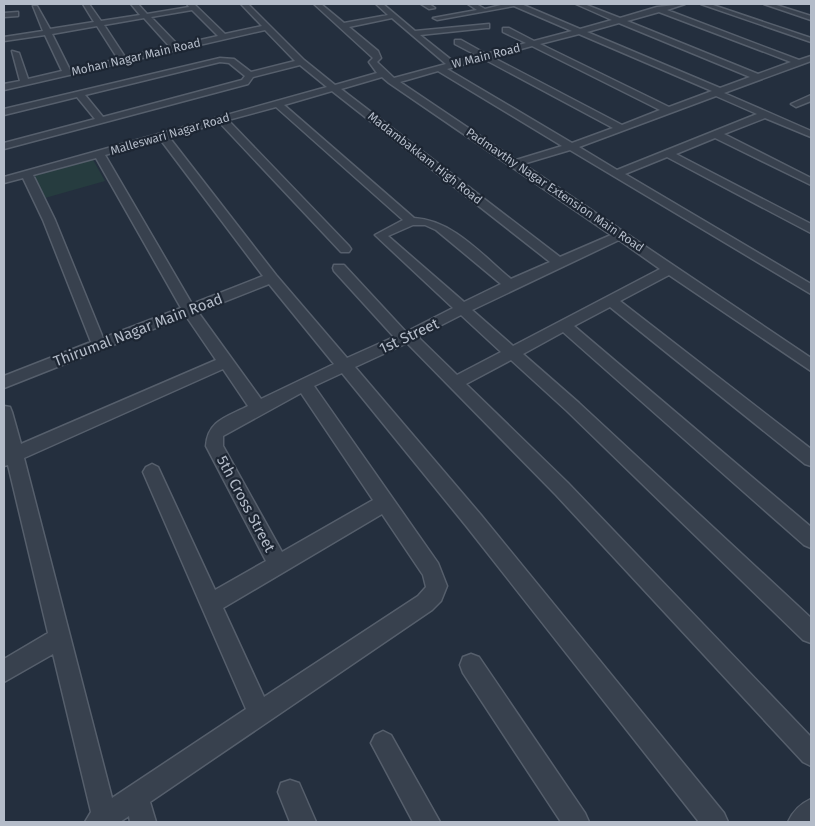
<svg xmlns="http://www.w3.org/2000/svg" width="815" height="826" viewBox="0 0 815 826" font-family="'Fira Sans',sans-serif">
<rect width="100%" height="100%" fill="#242f3e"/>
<!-- green -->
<path fill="#263c3f" d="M92,158L105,181L45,198L33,172Z"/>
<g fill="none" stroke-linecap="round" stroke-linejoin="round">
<!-- minor casing -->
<g stroke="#565f6c" stroke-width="3">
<g id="minor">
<path d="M83,4H89L101,21L140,15L131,4H138L147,14L189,7L187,4H194L225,34L262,26L241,4H248L304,60L335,85L377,73L369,62L373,58L314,4H321L344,23L388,15L376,4H383L415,31L489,24V28H486L420,35L454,62L478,56L455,44V40H461L486,54L526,43L503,32V28H509L534,41L572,31L514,6L437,20L433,18L477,10L468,4H476L485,9L505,4H521L580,29L612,20L576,4H584L620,18L657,7L685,4L667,10L799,60L811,56V61L724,93L811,131V137L765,118L724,134L811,178V185L715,138L676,154L811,224V233L667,157L625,174L811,284V294L570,150L523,164L811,358V371L669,275L620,301L811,449V466L805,464L610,307L574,326L811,527V548L804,545L563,332L523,354L579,403L811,618V643L803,640L567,411L511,360L466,384L568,483L811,737V766L803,762L556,495L407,343L355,367L481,515L724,813L728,822H699L467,527L342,373L314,386L438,563L447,586L441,601L432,610L150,802L156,822H130L129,816L120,822H85L91,812L53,654L4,682V659L48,633L8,465L4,466V406L10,407L12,412L21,444L216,360L186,316L4,388V376L91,342L43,220L23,178L4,183V177L327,87L300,65L253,77L248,84L4,149V143L95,119L77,97L4,115V109L220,58L234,59L251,72L295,61L265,30L4,90V84L20,81L12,51L19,53L28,79L62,71L45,35L4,41V37L43,31L33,6H37L50,29L94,22ZM192,10L218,36L178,45L151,17ZM659,12L791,62L758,74L627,21ZM144,18L170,47L125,57L104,25ZM392,18L446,64L394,78L377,62L381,58L378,51L349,27ZM619,23L750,77L720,88L587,32ZM97,26L118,59L70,70L52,34ZM579,34L712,91L669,107L540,44ZM532,46L660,110L622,125L492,57ZM484,59L613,128L572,143L447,69ZM220,62L229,63L245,76L242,80L103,117L85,95ZM438,71L562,146L516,160L400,82ZM382,77L389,83L611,235L560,257L341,89ZM332,91L550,262L511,279C483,256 453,220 414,218L284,105ZM716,96L757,114L617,170L579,147ZM276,107L403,220L375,235L453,308L406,332L344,265H334L333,268L334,271L394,337L347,358L276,275L169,137L220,123L341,252H349L351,249L349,246L228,120ZM160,139L263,276L192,304L105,155ZM96,158L181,308L103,338L55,220L33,175ZM413,225H425L436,230L501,284L464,302L388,236ZM619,240L660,269L513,346L472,310ZM269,284L334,364L261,399L198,312ZM461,315L501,352L457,375L418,337ZM223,369L248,406C227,417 208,420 206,446L266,561L215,590L158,467L152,464L146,467L143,472L246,709L112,798L24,458ZM301,393L373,500L282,552L223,446V436ZM382,514L423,575L426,587L418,596L264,697L223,608Z"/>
<path d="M421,4H429L435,8L429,9Z"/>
<path d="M701,4H710L811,38V42Z"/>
<path d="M764,4H773L811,16V20Z"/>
<path d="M18,12V16L4,17V13Z"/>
<path d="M811,95V101L796,107L791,104Z"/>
<path d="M471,654L479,657L585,813L589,822H561L463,673L460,665L463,657Z"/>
<path d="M383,731L391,735L440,822H413L371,743L375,735Z"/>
<path d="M290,780L299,783L316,822H290L278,792L281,783Z"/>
<path d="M811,799V822H788C793,811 800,804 811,799Z"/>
</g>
</g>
<!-- minor -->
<use href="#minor" fill="#38414e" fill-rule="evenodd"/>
</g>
<g text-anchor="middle" stroke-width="4.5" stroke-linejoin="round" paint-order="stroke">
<!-- far-street labels -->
<g font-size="12" fill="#b4bcc9" stroke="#1d2633">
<text transform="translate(486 56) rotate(-14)" y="4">W Main Road</text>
<text transform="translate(136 57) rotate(-13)" y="4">Mohan Nagar Main Road</text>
<text transform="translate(170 134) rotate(-16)" y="4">Malleswari Nagar Road</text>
<text transform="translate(425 158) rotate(38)" y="4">Madambakkam High Road</text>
<text transform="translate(555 190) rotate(34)" y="4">Padmavthy Nagar Extension Main Road</text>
</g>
<!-- street labels -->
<g font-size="15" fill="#b4bcc9" stroke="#1d2633">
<text transform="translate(138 330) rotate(-21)" y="5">Thirumal Nagar Main Road</text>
<text transform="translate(409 336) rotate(-25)" y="5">1st Street</text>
<text transform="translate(246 504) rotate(62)" y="5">5th Cross Street</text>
</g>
</g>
<!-- border -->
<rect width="815" height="826" fill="none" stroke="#b4bcc9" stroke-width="10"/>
</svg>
